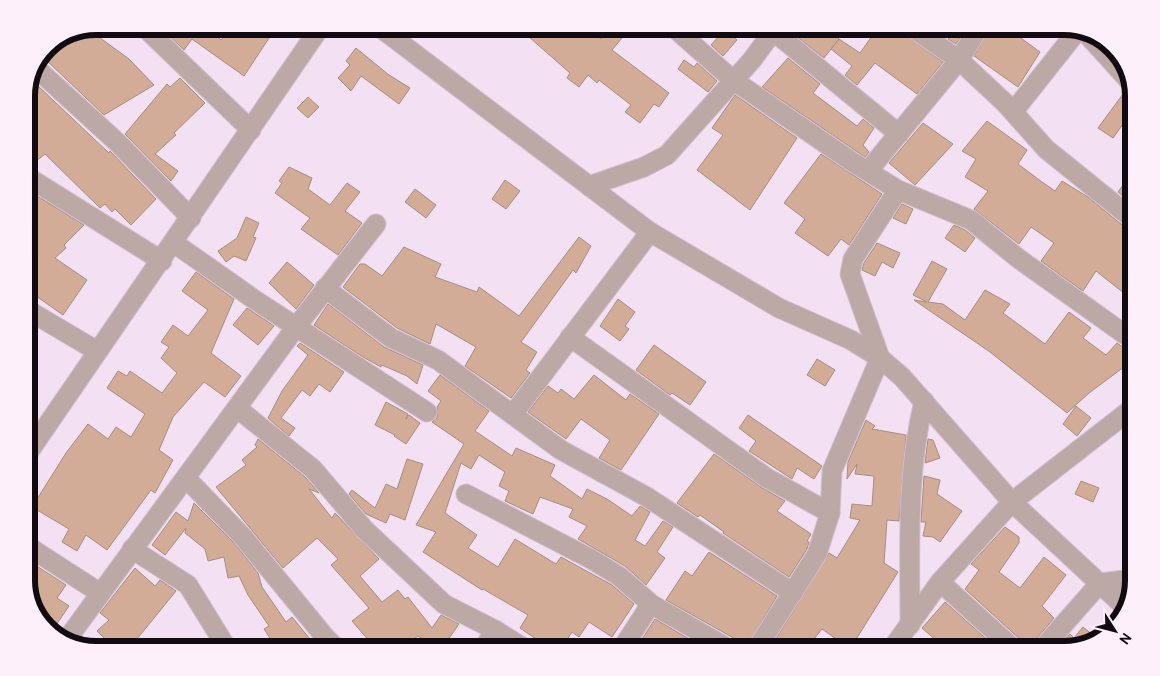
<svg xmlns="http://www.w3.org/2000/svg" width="1160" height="676" viewBox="0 0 1160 676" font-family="Overpass,sans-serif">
<rect width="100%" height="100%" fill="#f4e0f3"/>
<!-- building -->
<g fill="#d3ac98" stroke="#a58d82">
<path d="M159,26H206L221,40L231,26H277L244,76L192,39L184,50Z"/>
<path d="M539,26H585L601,39L609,28L622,38L612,50L669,93L659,107L654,104L640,123L625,112L631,105L599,80L597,83L588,75L579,87L567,78L570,73L529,37Z"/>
<path d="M804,26H823L839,39L824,58L796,36Z"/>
<path d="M879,26H893L943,62L917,94L875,63L857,85L845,75L852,66L831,49L839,39L860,53Z"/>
<path d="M961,26L966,28L956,44L948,39Z"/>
<path d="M991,26H1025L1018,36L1040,52L1018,87L974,56Z"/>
<path d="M725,29L737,40L723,56L711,45Z"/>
<path d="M92,32L129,59L154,85L104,115L46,60L62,40L79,33L87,38Z"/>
<path d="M356,48L389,75L410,88L399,104L361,76L351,91L338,78L350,65L346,61Z"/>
<path d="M788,58L820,84L813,93L857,126L863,119L874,128L863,145L869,152L865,157L762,87Z"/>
<path d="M684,60L694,67L697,63L717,81L708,92L678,69Z"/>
<path d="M180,78L205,103L174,133L176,135L155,154L178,171L171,181L125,134L167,84L170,87Z"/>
<path d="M36,84L109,153L110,151L156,199L131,225L115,209L112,212L105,204L100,208L45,154L30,166L26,165V96Z"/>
<path d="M1123,94L1134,102V109L1113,138L1098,128Z"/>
<path d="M735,95L797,138L750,210L697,170L723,135L712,128Z"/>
<path d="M308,97L319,107L308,118L297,108Z"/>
<path d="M987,121L1027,150L1018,164L1042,182L1055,191L1062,181L1088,197L1127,229L1134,231V301L1096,271L1083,291L1041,261L1054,243L1031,227L1019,244L974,209L988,191L965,177L976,159L962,151Z"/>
<path d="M923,123L953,144L915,185L889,163Z"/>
<path d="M821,154L882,194L849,245L841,239L828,256L795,233L805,219L784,203Z"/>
<path d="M289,167L312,178L308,189L330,205L347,183L360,192L345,211L362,223L338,255L301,229L310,218L275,193L282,183L279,181Z"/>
<path d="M1134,170V205L1118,192Z"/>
<path d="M505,180L520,191L506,209L492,199Z"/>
<path d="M415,189L436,205L426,218L405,202Z"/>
<path d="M34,194L84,225L64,245L66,248L55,258L87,280L63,315L26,289V253L35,240L26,234V209Z"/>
<path d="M902,204L913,209L906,224L893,218Z"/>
<path d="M246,217L259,223L253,237L256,238L246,261L234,256L226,262L218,251L237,238Z"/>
<path d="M954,225L965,230L975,238L965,252L945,238Z"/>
<path d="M579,237L591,246L576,273L573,270L521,342L537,352L526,370L530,373L511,398L465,366L476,347L436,324L430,344L397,328L343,287L360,264H365L382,276L404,247L441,264L435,277L477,292L479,287L519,316Z"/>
<path d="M877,243L900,253L893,268L882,262L875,276L862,270L864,263Z"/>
<path d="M932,261L947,269L928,302L943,304L965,320L985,290L1010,304L1003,313L1045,344L1069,312L1091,328L1083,338L1106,355L1117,343L1128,351L1124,355L1132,361L1089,393L1067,413L990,352L914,300L927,302L913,295Z"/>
<path d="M287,262L314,285L296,309L269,283Z"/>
<path d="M196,272L234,299L211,353L241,376L225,397L204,382L173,417L159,450L173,460L155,493L151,490L107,550L86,535L77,551L62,542L69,529L32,507L66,453L88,424L108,439L116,427L131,437L145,414L107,388L118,371L127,376L130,371L162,393L177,373L161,358L169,347L161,342L173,325L188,336L208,310L182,291Z"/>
<path d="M618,299L635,312L625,326L629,329L620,341L600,326Z"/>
<path d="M328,304L384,347L423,365L417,384L407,376L382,365L381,367L363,357L314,325Z"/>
<path d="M247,308L274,326L258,345L233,325Z"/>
<path d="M300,343L344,372L330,392L319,384L310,396L302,390L281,418L295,428L289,436L268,418L282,391L308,355L297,346Z"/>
<path d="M654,345L706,382L690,405L672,393L670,395L636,370Z"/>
<path d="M817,359L835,370L825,386L807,375Z"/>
<path d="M440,375L489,411L475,431L512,456L516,448L555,465L550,476L582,499L587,489L607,499L632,516L640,506L650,512L635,540L645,546L663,521L673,527L657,552L665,558L646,585L625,566L578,539L587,526L569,517L573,509L540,497L533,514L505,501L509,491L499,486L505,472L479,455L471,469L461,463L445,513L477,535L468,548L498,567L515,539L556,564L561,557L612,585L634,604L612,637L589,622L579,637L572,632L560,650H552L520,628L528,615L483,589L482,590L423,552L436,532L416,525L464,444L432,422L437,418V407L441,401L428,391Z"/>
<path d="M594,375L626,400L630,394L659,414L621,470L599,458L610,440L581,419L566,439L528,412L548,386L558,393L561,389L574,399Z"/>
<path d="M386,402L408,414L406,419L409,415L420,423L406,444L394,436L395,435L375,425Z"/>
<path d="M1076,406L1091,418L1077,436L1063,424Z"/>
<path d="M748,415L822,466L814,479L797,468L792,479L749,451L756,441L739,428Z"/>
<path d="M866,420L875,426L872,429L906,435L899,521L887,520L884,563L898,572L850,649L822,629L805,650H769L829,553L837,558L860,520L850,518L852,504L872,506L874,476L855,474L857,464L847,479L848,462Z"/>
<path d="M258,439L305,477L319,493L309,489L332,518L335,513L379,559L360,576L382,602L398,590L405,599L408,597L432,628L441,615L459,624L445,644L449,650H440L418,636L399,650L390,638L376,649L352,621L369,608L331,565L338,559L317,538L283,568L216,487L246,465L242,460L257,447L255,445Z"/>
<path d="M928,439L933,440L940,458L925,463Z"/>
<path d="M714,454L761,487L785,501L777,511L811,534L807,541L809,542L807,549L789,577L723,533L724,532L700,515L698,517L677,503Z"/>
<path d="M407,459L423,464L405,520L390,514L386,523L366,514L349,494L352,490L375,508L386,484L397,489Z"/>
<path d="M924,476L940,480L937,494L962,511L940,542L933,537L923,536L926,522H921Z"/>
<path d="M1081,481L1099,488L1093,502L1075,494Z"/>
<path d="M194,503L235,544L258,573L262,587L286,622L292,617L319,650H278L264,629L269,626L248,595L239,576L228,578L224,557L208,561L205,549L185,533L186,528L165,555L152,545L176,512L188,521Z"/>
<path d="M1005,527L1019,537V543L999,572L1020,588L1044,557L1066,575L1042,606L1054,618L1033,643L1030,650L1026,648L1023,642L965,589L979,570L971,564Z"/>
<path d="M709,552L777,596L745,650H742L737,640L666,600L685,571L692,576Z"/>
<path d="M26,559L66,585L57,598L69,606L52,631L36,615L26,585Z"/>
<path d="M135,568L155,586L160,580L176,591L128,650H96L105,639L97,631L109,620L100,613Z"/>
<path d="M945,602L992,644L987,650H947L922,628Z"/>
<path d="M655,619L708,650H635Z"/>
<path d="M1083,627L1099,640L1063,650L1060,645L1070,634L1074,638Z"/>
</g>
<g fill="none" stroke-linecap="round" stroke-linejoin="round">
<!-- minor casing -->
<g stroke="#d0becf" stroke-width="21">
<g id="minor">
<path d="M143,26L251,130"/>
<path d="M378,26L650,232L779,308L851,340L880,358L902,377L1012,502L1126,608"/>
<path d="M672,26L733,80L851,161L898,190L971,220L1019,259L1134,341"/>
<path d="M767,26L899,134"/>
<path d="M910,26L959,60L1005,103L1046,149L1134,220"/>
<path d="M1084,31L1131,83"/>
<path d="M37,69L118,143L191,218"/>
<path d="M1013,112L1078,30"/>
<path d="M868,171L959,60L980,26"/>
<path d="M26,176L162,261"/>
<path d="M589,186L644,167L667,155L752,60L777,26"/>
<path d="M174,243L255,300L427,412"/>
<path d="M325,288L391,338L438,360L561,450L647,497L793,593"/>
<path d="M26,309L97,351"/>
<path d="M570,337L767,478L830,513"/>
<path d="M237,408L313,469L365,530L444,604L495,630L527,650"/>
<path d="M513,414L650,232"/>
<path d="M26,456L321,26"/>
<path d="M186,478L243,537L325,637L338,650"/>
<path d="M466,494L591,559L619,576L651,604L731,650"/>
<path d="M26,545L100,593"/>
<path d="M132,549L188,585L228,650"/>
<path d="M940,582L1015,650"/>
<path d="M910,625C910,550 906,474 924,401"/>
<path d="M65,642L296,327L376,224"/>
<path d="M483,650L495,630"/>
<path d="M621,650L651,604"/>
<path d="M756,650L817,554L830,513L832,471L880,358L850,274L853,259L898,190"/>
<path d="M891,650L940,582L1012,502L1134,407"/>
<path d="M1041,650L1100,583L1134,579"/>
</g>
</g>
<!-- minor -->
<use href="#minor" stroke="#bca8a5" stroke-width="19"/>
</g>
<!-- crop -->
<path d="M0 0H1160V676H0ZM96 35H1064A61 61 0 0 1 1125 96V580A61 61 0 0 1 1064 641H96A61 61 0 0 1 35 580V96A61 61 0 0 1 96 35Z" fill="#fdf0fb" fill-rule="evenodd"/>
<path fill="none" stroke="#110b11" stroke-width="6" d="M96 35H1064A61 61 0 0 1 1125 96V580A61 61 0 0 1 1064 641H96A61 61 0 0 1 35 580V96A61 61 0 0 1 96 35Z"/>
<!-- north arrow -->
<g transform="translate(1115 631) rotate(126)" stroke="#fdf0fb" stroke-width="4" paint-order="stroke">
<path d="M0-4L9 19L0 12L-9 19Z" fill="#110b11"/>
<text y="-8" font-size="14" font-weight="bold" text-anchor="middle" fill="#110b11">N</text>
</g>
</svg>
